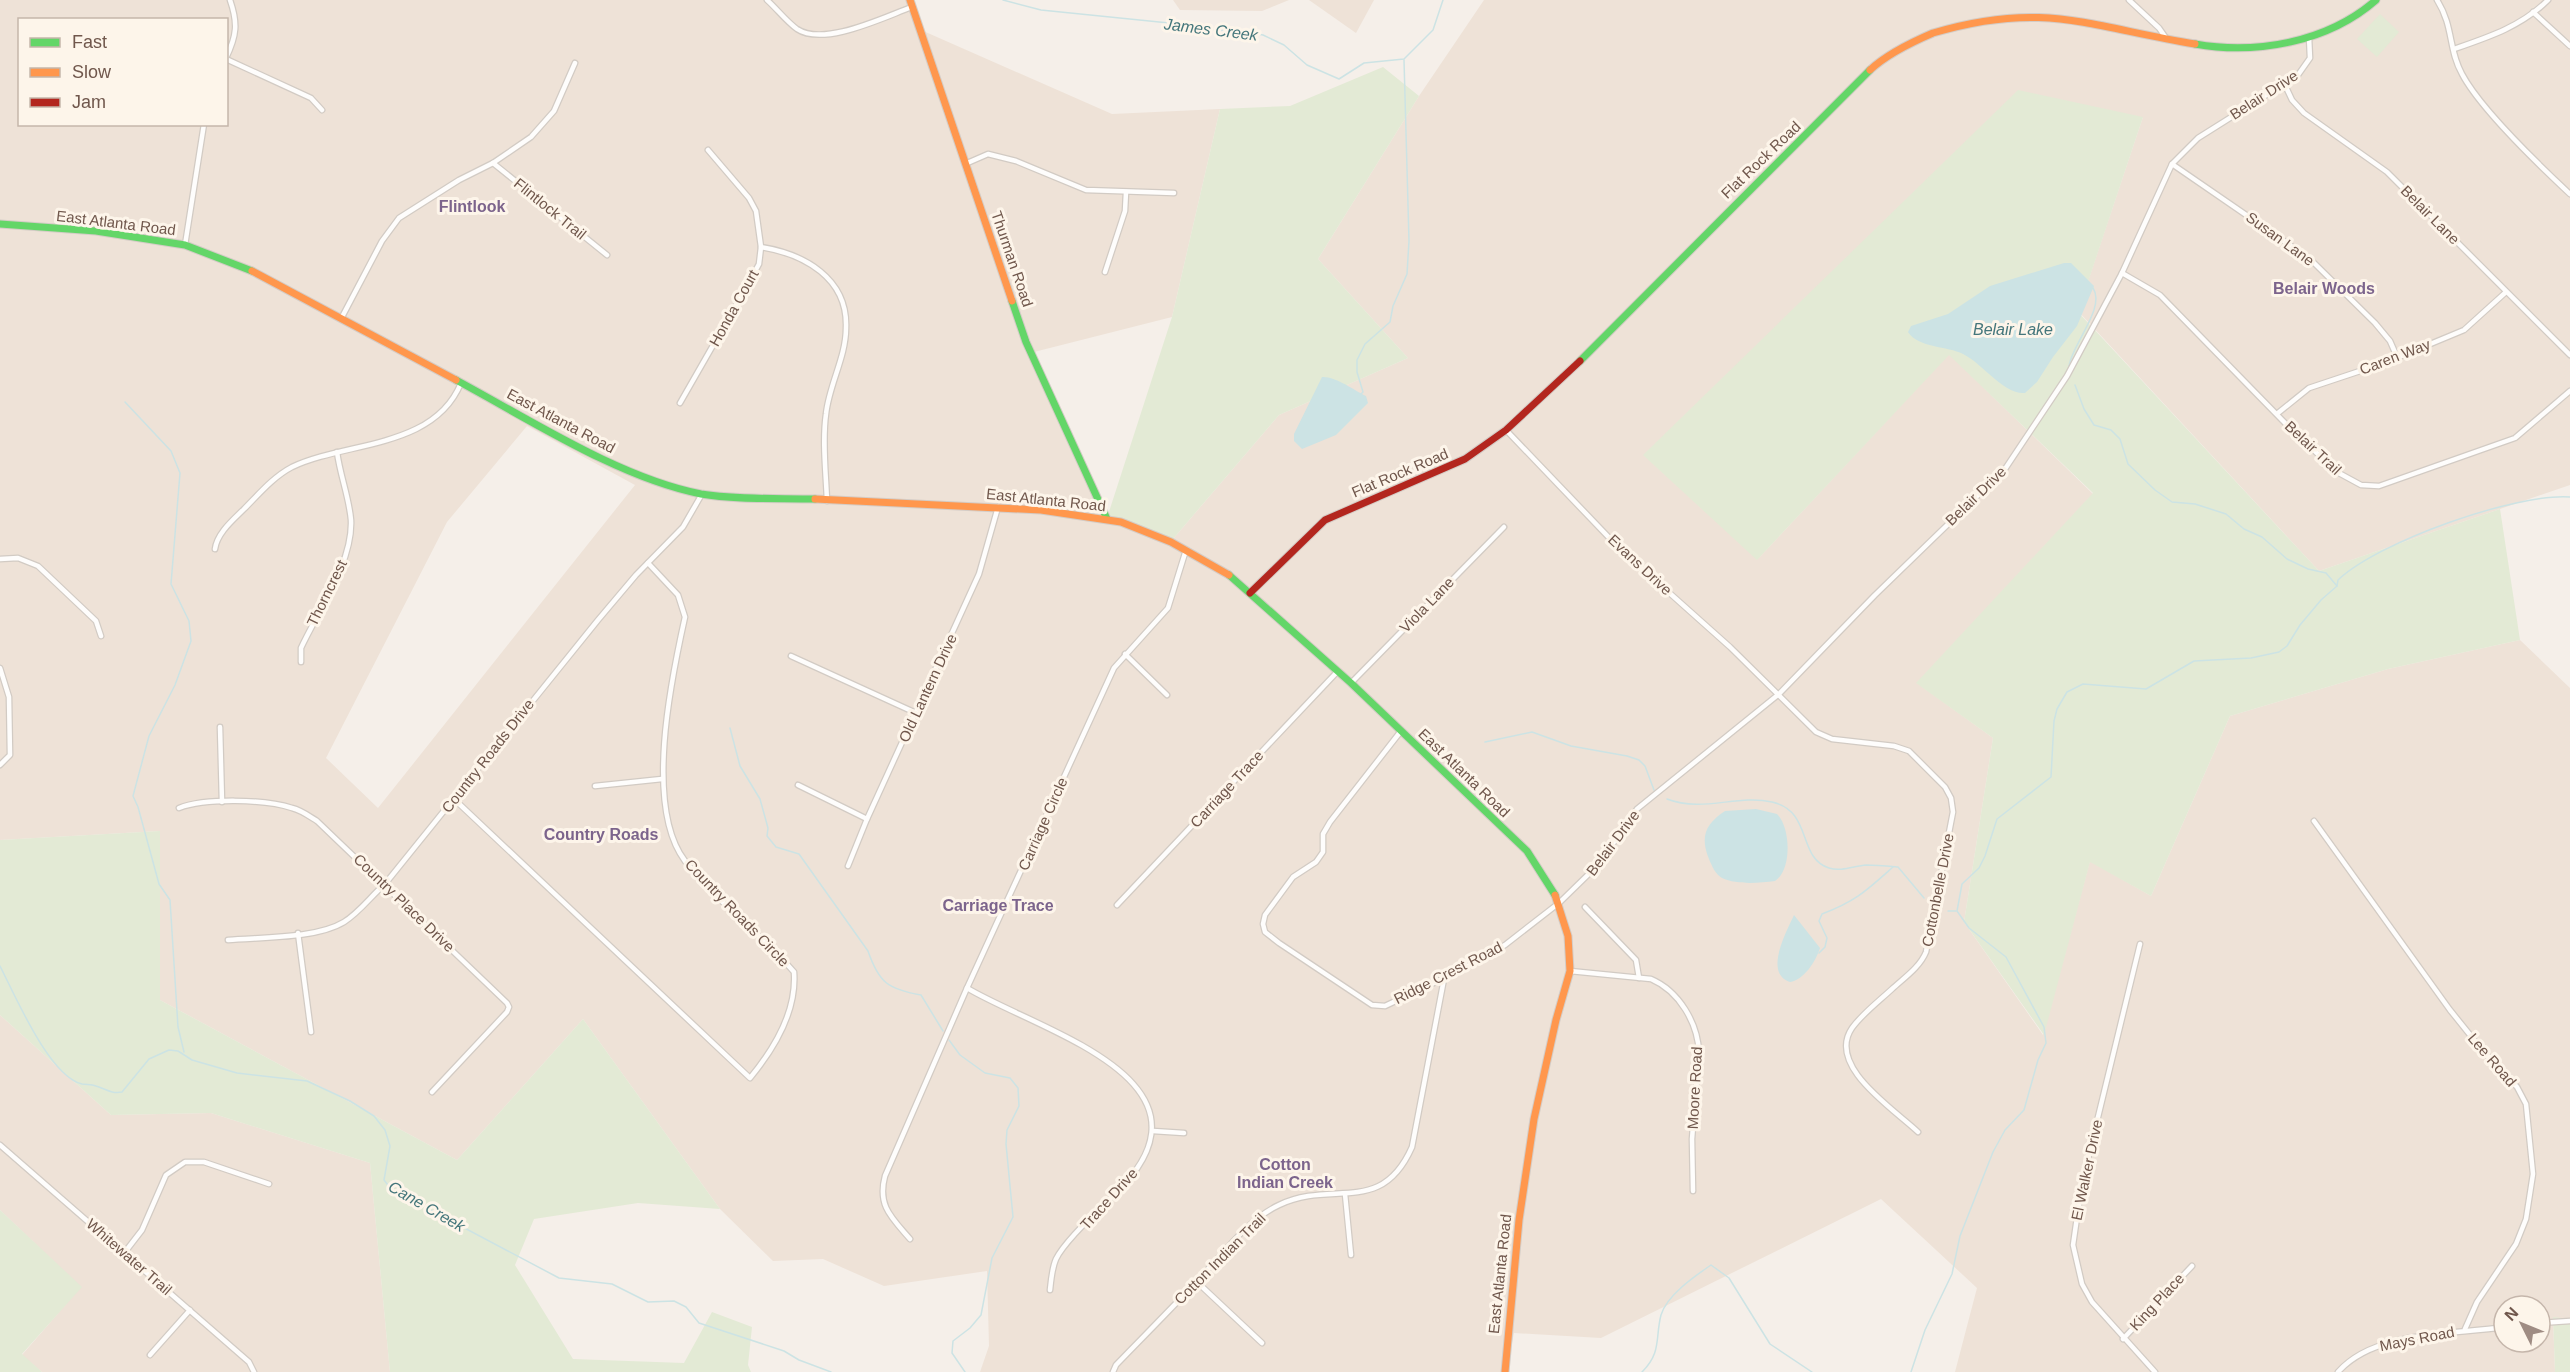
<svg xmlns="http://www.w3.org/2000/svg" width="2570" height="1372" viewBox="0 0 2570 1372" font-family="Helvetica,sans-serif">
<rect width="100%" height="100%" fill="#f5efe9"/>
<!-- residential -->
<g fill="#eee2d7" fill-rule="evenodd">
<path d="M0,0H911L921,30L1112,114L1220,109L1172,317L1034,352L1107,518L1173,539L1279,415L1408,358L1318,259L1419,96L1484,0H2570V485L2319,571L2078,311L2143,117L1757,560L1949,354L2093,494L1917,683L1993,738L1964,922L2043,1035L2090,861L2151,896L2230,716L2388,669L2520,640L2570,688V1319L2553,1318L2555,1372H1955L1977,1288L1881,1199L1601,1338L1514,1333L1506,1372H980L989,1346L987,1271L884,1286L823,1259L773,1261L720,1209L583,1019L457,1160L160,1000V831L0,840ZM20,20H226V124H20ZM527,426L635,485L378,808L326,758L447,522ZM2504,1306H2540V1342H2504Z"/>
<path d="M1173,0H1289L1262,11L1180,10Z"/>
<path d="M1309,0H1374L1356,33Z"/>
<path d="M0,1015L111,1115L211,1113L370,1163L390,1372H42L22,1355L81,1287L0,1210Z"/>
</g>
<!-- green -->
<g fill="#e3ead5">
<path d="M2380,14L2399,32L2377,57L2357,39Z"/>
<path d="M1383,67L1419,96L1318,259L1408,358L1279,415L1173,539L1107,518L1172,317L1220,109L1290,106Z"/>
<path d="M2018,90L2143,117L2078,312L2319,571L2500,509L2520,640L2388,669L2230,716L2151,896L2090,862L2044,1035L1964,922L1993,738L1916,683L2093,493L1949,355L1757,560L1643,455Z"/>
<path d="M160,831V1000L457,1160L583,1019L720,1209L638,1203L534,1219L515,1265L573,1359L684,1363L712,1312L752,1327L748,1365L751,1372H390L370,1163L211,1113L111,1115L0,1015V840Z"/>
<path d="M0,1210L82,1287L22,1354L42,1372H0Z"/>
<path d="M2553,1317L2570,1319V1372H2555Z"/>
</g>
<!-- water -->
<g fill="#cce3e4">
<path d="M2064,263H2071L2094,286L2077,326L2053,357L2037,382L2025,393C2004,395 1982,363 1963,354C1948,346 1918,348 1908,332L1911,326L1948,314L1990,286Z"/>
<path d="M1322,377C1335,376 1354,390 1366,396L1368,403L1336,435L1302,449L1294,441V434Z"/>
<path d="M1756,809L1777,814C1791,828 1792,870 1775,881C1759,883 1737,885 1722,878C1715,874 1712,866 1709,859C1700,837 1705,824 1725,811Z"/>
<path d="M1794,915L1820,948C1816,961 1804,980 1790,982C1763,973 1787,931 1794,915Z"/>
</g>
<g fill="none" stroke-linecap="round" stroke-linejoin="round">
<!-- stream -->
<g stroke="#cce3e4" stroke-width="1.5">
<path d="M1003,0L1041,10L1169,23L1199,30H1237L1263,35L1284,45L1307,65L1339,79L1364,63L1404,59L1433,30L1443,0"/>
<path d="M2069,366C2072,344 2106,308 2093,288"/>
<path d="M2075,385L2084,409L2094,425L2111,430L2120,439L2128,464L2155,490L2172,502L2195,504L2226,514L2244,529L2262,537L2287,559L2308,569L2326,573L2337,586"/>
<path d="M1361,394L1363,392L1357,372V360L1365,344L1390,322L1393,306L1407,274L1409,241L1404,60"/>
<path d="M125,402L171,451L180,473L171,584L189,621L191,641L175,685L149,736L133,796L138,807L159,884L170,900L178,1027L184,1052"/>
<path d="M730,728L740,766L760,799L768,828L767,836L776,847L799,854L868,951C879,983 888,989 921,995L943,1031"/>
<path d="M1485,742L1532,732L1571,746L1627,756L1639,760L1645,766L1654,790"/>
<path d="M1667,799C1703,813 1737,794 1772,802C1813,811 1797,858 1829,868C1841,872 1854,866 1866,865C1877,865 1887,866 1898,867L1924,898"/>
<path d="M1948,911H1956"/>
<path d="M1819,953L1825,947L1827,938L1819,921L1822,914C1856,901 1866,891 1893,867"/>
<path d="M0,966C15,995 49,1076 82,1084C87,1085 91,1084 96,1086C106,1089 111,1094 122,1092L149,1059L169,1050L178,1051L192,1060L237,1073L307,1081L350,1101L374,1116L385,1130L390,1146L384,1180L391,1189L559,1278L612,1284L648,1302L674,1301L686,1307L699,1323L784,1351L799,1360L831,1372"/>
<path d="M949,1040L960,1055L985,1073L1010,1078L1018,1088L1019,1106L1007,1130L1006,1144L1013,1217L992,1258L981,1315L970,1328L953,1341L952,1353L965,1372"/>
<path d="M1642,1372C1662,1352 1655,1338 1661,1315C1667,1295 1695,1276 1711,1265L1729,1278L1770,1344L1812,1372"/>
<path d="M1911,1372L1925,1330L1952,1274L1960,1236L1993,1152L2005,1130L2024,1110L2038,1060L2046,1043L2044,1027L2006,957L1969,928L1957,911L1962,884L1979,868L1985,856L1997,819L2051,777L2054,721L2057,709L2067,692L2083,684L2146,689L2194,661L2251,658L2279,652L2287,646L2300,625L2321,600L2337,586L2338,580C2378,542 2515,493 2570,497"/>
</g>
<!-- street casing -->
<g stroke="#d2cbc4" stroke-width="7">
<g id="street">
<path d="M767,0C777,9 787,22 797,29C824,47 884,17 912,7"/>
<path d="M2129,0L2159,28L2166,38"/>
<path d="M2437,0C2454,27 2448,49 2462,74C2481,110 2539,165 2570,194"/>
<path d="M2533,12L2570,46"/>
<path d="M2454,49C2489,37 2522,26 2548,0"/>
<path d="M226,58C237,35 238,23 230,0"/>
<path d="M226,59L311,98L322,110"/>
<path d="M2284,83L2292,100L2304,113L2387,172L2570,355"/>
<path d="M493,163L607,255"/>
<path d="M965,164L988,154L1016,161L1086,190L1174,193"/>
<path d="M2172,164L2310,259L2375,323L2390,341L2397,357"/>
<path d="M185,245L204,124"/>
<path d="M761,247C804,254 848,278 846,328C846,357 829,385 826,414C822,442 826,473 827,501"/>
<path d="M1105,272L1125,211L1126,192"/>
<path d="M2122,273L2160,295L2286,424L2337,472L2361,485L2379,486L2515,438L2570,391"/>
<path d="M342,317L382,241L399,218L459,180L493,163L531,137L554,111L575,63"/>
<path d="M680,403L747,286L759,264L761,247L756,211L749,198L708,150"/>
<path d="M2278,413L2309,388L2387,362L2464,330L2506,292"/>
<path d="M1506,430L1618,547L1730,647L1816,732L1832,739L1894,746L1909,751L1945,787L1951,798L1953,812L1926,952C1920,967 1904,978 1892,989C1879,1001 1862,1014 1852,1028C1826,1066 1894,1109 1918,1132"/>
<path d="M215,549C217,533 233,520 244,509C259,494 273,477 292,467C347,441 434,449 461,383"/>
<path d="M0,559L18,558L38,566L96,621L101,636"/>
<path d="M1125,654L1167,695"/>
<path d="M791,656L916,713"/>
<path d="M301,662V648C318,611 353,562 351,520C349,497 340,475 337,452"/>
<path d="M0,668L9,697L10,755L0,765"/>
<path d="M1351,683L1504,527"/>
<path d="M220,727L222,802"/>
<path d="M1401,731L1330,822L1323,834V852L1316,862L1293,877L1265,915L1263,924L1265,932L1279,943L1372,1005L1385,1006L1457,972L1505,945L1559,903L1598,865L1637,809L1779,694L1875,595L2005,469L2067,376L2122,273L2172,164L2198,138L2298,75L2310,58L2309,37"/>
<path d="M798,785L867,819"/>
<path d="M595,786L662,779"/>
<path d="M454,799L750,1078C774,1049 797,1011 794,972C760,933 717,902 685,861C644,807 671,680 685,617L678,595L648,563"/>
<path d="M179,808C205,798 265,799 292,808C301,810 309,816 317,821L507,1003L509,1007L507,1012L432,1092"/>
<path d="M2314,821L2450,1010L2483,1051L2517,1087L2526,1104L2533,1174L2526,1219L2516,1244L2477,1302L2465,1329"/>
<path d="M848,866L867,819L979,574L998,507"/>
<path d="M1117,905L1337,672"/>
<path d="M1585,907L1636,960L1639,978"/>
<path d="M298,933L311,1032"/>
<path d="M228,940C260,937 316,939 344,922C360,912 371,896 385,884L598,620L636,575L683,527L702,494"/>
<path d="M2140,944L2082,1183L2073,1245L2082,1284L2092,1302L2155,1372"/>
<path d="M1570,971L1651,979C1679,991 1698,1023 1699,1053L1692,1139L1693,1191"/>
<path d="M967,988C1039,1031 1232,1081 1115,1194C1100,1208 1064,1242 1056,1259C1052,1268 1051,1280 1050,1290"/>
<path d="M1153,1131L1184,1133"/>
<path d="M0,1145L249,1362L254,1372"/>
<path d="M1345,1194L1351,1255"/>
<path d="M910,1239C892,1218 877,1206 885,1176L967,988L1114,668L1168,608L1186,550"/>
<path d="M125,1252L142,1230L166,1175L185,1162H204L269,1184"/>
<path d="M1197,1282L1262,1343"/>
<path d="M2540,1323L2570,1321"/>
<path d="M2123,1339L2192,1266"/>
<path d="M150,1355L190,1310"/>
<path d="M1113,1372L1116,1365C1144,1336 1172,1308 1199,1279C1223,1254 1247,1220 1279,1205C1333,1179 1381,1217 1412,1147L1444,979"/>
<path d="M2338,1372C2375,1330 2453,1335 2504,1327"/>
</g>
</g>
<!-- fast casing -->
<g stroke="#d4ccc6" stroke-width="9">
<g id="fast">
<path d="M2195,44C2257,55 2328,42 2376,0"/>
<path d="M0,224L96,231L185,245L252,271"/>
<path d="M1012,301L1026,342L1107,519"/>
<path d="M1580,361L1870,70"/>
<path d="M456,380C529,419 619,478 701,494C736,500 779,498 815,499"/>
<path d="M1229,575L1351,683L1527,851L1555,895"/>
</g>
</g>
<!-- slow casing -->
<g stroke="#d4ccc6" stroke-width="9">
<g id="slow">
<path d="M910,0L1012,301"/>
<path d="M1870,70C1887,54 1912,42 1933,33C2044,0 2090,27 2195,44"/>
<path d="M252,271L456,380"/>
<path d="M815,499L1041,510L1121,522L1171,542L1229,575"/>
<path d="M1505,1372L1519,1220L1534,1119L1556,1020L1570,971L1568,936L1555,895"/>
</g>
</g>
<!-- jam casing -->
<g stroke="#d4ccc6" stroke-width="9">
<path id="jam" d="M1250,593L1325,520L1465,459L1506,430L1580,361"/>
</g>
<!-- street -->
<use href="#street" stroke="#fefdfc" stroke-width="4.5"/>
<!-- fast -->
<use href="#fast" stroke="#63d668" stroke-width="7"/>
<!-- slow -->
<use href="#slow" stroke="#ff974d" stroke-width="7"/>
<!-- jam -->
<use href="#jam" stroke="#b3261e" stroke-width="7"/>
</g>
<g text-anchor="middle" stroke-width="6" stroke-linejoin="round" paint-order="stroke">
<!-- street labels -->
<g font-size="15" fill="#70574c" stroke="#fdf5ea">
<text transform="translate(2264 95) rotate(-33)" y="5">Belair Drive</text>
<text transform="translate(1761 160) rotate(-44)" y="5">Flat Rock Road</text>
<text transform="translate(550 209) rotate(39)" y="5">Flintlock Trail</text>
<text transform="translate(2430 215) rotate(45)" y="5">Belair Lane</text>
<text transform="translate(116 223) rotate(7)" y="5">East Atlanta Road</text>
<text transform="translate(2280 239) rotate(36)" y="5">Susan Lane</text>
<text transform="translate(1012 259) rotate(71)" y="5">Thurman Road</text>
<text transform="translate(734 308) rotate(-61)" y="5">Honda Court</text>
<text transform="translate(2395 357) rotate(-21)" y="5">Caren Way</text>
<text transform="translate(561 421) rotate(28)" y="5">East Atlanta Road</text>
<text transform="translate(2313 448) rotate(43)" y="5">Belair Trail</text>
<text transform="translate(1400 473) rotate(-23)" y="5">Flat Rock Road</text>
<text transform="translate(1976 496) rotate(-44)" y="5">Belair Drive</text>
<text transform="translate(1046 500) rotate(6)" y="5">East Atlanta Road</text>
<text transform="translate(1640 565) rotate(43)" y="5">Evans Drive</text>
<text transform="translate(327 593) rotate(-64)" y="5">Thorncrest</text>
<text transform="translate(1427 605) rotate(-46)" y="5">Viola Lane</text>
<text transform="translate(928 688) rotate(-65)" y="5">Old Lantern Drive</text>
<text transform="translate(488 756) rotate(-52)" y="5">Country Roads Drive</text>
<text transform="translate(1464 773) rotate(44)" y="5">East Atlanta Road</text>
<text transform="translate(1227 789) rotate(-47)" y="5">Carriage Trace</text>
<text transform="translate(1043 824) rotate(-66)" y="5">Carriage Circle</text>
<text transform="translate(1613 843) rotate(-53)" y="5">Belair Drive</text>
<text transform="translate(1938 890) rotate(-79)" y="5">Cottonbelle Drive</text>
<text transform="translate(404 903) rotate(44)" y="5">Country Place Drive</text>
<text transform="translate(737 913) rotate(46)" y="5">Country Roads Circle</text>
<text transform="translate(1448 973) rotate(-27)" y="5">Ridge Crest Road</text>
<text transform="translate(2492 1060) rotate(49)" y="5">Lee Road</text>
<text transform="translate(1695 1088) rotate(-87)" y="5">Moore Road</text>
<text transform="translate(2087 1170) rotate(-78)" y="5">El Walker Drive</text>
<text transform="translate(1109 1199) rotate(-48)" y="5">Trace Drive</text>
<text transform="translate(129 1257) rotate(41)" y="5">Whitewater Trail</text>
<text transform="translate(1220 1259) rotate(-45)" y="5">Cotton Indian Trail</text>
<text transform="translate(1500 1274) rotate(-84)" y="5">East Atlanta Road</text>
<text transform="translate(2157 1302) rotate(-47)" y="5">King Place</text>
<text transform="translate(2417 1339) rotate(-11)" y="5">Mays Road</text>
</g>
<!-- water labels -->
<g font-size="16" font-style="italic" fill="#44767b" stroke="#fdf5ea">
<text transform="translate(1211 29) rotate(7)" y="6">James Creek</text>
<text x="2013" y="335">Belair Lake</text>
<text transform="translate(427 1206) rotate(30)" y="6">Cane Creek</text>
</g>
<!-- neighbourhood labels -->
<g font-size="16" font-weight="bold" fill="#7c648c" stroke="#fdf5ea">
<text x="472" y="212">Flintlook</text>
<text x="2324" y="294">Belair Woods</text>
<text x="601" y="840">Country Roads</text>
<text x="998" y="911">Carriage Trace</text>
<text x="1285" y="1170">Cotton<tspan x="1285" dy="18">Indian Creek</tspan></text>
</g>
</g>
<!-- legend -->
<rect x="18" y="18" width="210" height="108" fill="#fdf5ea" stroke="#c5b6ab" stroke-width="1.5"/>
<rect x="30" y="38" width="30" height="9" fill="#63d668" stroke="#c5b6ab" stroke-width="1.5"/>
<text x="72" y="48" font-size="18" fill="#70574c">Fast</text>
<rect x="30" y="68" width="30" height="9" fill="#ff974d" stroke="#c5b6ab" stroke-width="1.5"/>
<text x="72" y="78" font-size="18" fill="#70574c">Slow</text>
<rect x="30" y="98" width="30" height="9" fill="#b3261e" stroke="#c5b6ab" stroke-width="1.5"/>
<text x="72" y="108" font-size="18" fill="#70574c">Jam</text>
<!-- north arrow -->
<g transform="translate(2522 1324) rotate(313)"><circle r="28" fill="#fdf5ea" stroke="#c5b6ab" stroke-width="1.5"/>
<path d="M0-4.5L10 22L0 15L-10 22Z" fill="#9f8c83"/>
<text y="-9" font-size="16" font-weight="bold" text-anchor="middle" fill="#70574c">N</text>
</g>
</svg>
